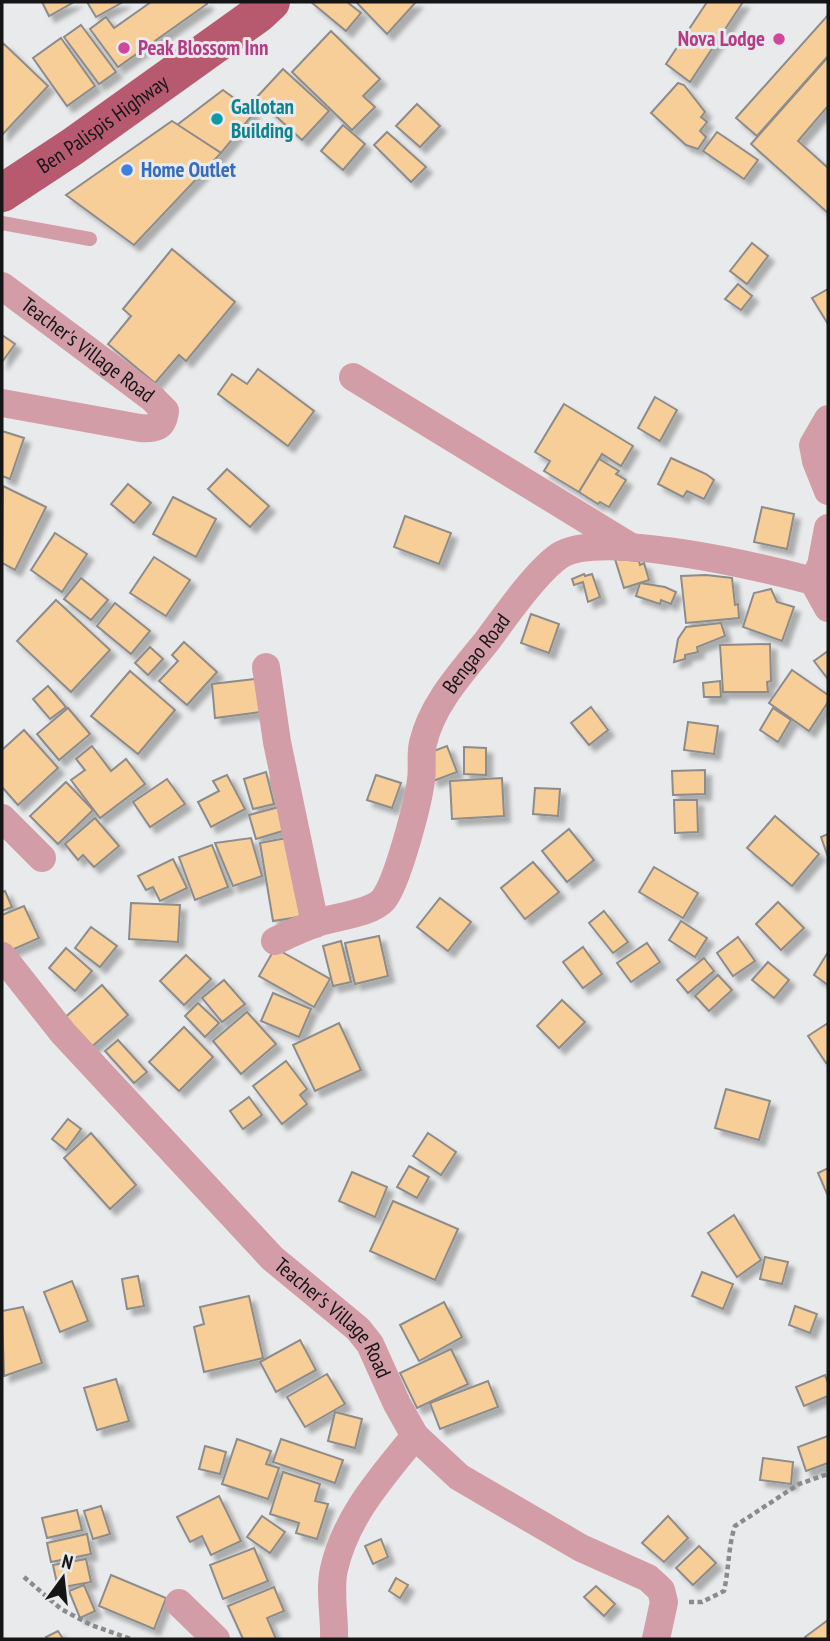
<svg xmlns="http://www.w3.org/2000/svg" width="830" height="1641" viewBox="0 0 830 1641" font-family="'PT Sans Narrow',sans-serif">
<defs>
<filter id="shadow"><feDropShadow dx="6" dy="6" stdDeviation="2" flood-color="#0004"/></filter>
</defs>
<rect width="100%" height="100%" fill="#e9eaeb"/>
<!-- building -->
<g fill="#f8ce98" stroke="#8d8c8b" stroke-width="2" filter="url(#shadow)">
<path d="M42,2H74L49,16Z"/>
<path d="M87,2H123L96,17Z"/>
<path d="M151,2H206L207,4L118,67L90,29L106,17L114,28Z"/>
<path d="M311,2H347L361,13L346,31Z"/>
<path d="M356,2H416L387,34Z"/>
<path d="M707,2H743L690,82L666,64Z"/>
<path d="M828,15V56L757,136L736,118Z"/>
<path d="M81,25L116,72L99,84L64,37Z"/>
<path d="M331,31L380,79L363,96L375,107L352,130L292,72Z"/>
<path d="M61,38L95,86L67,106L33,58Z"/>
<path d="M4,44L48,86L2,135V46Z"/>
<path d="M828,57V106L798,141L828,168V213L751,144Z"/>
<path d="M283,69L329,111L302,140L256,98Z"/>
<path d="M678,83L684,85L705,112L701,117L707,122L700,131L706,137L698,149L686,145L651,113Z"/>
<path d="M223,90L254,113L221,153L177,125Z"/>
<path d="M417,104L440,126L420,147L396,126Z"/>
<path d="M172,121L221,153L134,245L66,195Z"/>
<path d="M343,125L365,144L343,170L321,151Z"/>
<path d="M387,132L426,167L411,182L374,145Z"/>
<path d="M717,132L758,160L744,179L703,151Z"/>
<path d="M752,243L768,256L747,284L730,271Z"/>
<path d="M172,249L235,302L186,361L179,355L155,383L108,344L131,316L123,309Z"/>
<path d="M738,284L752,296L741,310L725,299Z"/>
<path d="M828,289V324L812,298Z"/>
<path d="M2,335L15,344L2,362Z"/>
<path d="M258,369L314,411L288,446L218,394L232,374L247,384Z"/>
<path d="M655,397L677,410L660,441L638,428Z"/>
<path d="M564,404L633,446L621,466L602,454L579,492L544,471L550,461L535,452Z"/>
<path d="M2,431L24,438L10,479L2,476Z"/>
<path d="M671,458L706,474L714,480L704,499L687,491L683,497L658,484Z"/>
<path d="M599,459L619,471L616,474L626,480L609,507L600,502L598,504L579,492Z"/>
<path d="M227,469L269,506L250,527L208,489Z"/>
<path d="M128,484L151,503L134,523L111,504Z"/>
<path d="M3,486L46,507L15,570L2,563Z"/>
<path d="M173,497L216,519L196,557L153,534Z"/>
<path d="M762,507L794,514L787,549L754,542Z"/>
<path d="M405,516L451,533L439,564L394,547Z"/>
<path d="M55,533L87,554L62,592L31,570Z"/>
<path d="M154,557L190,580L166,616L130,593Z"/>
<path d="M615,559L639,561L640,565L644,563L649,580L624,588Z"/>
<path d="M584,574L585,576L592,574L600,597L588,602L583,582L574,585L572,579Z"/>
<path d="M706,575L732,578L735,605L738,604L739,618L686,623L681,576Z"/>
<path d="M81,578L108,600L91,620L64,599Z"/>
<path d="M640,583L665,587L676,592L671,604L661,600L660,604L636,596Z"/>
<path d="M771,589L777,602L794,607L782,641L743,627L754,593Z"/>
<path d="M56,600L110,650L71,692L17,641Z"/>
<path d="M115,603L150,631L131,654L97,626Z"/>
<path d="M531,614L559,624L549,653L521,643Z"/>
<path d="M721,623L725,636L697,647L698,652L685,655V659L674,662L678,639L686,627Z"/>
<path d="M184,642L217,672L187,705L159,681L178,661L172,655Z"/>
<path d="M770,644L771,681L767,682L768,692H723L720,645Z"/>
<path d="M150,647L163,659L148,675L135,663Z"/>
<path d="M828,651V679L814,661Z"/>
<path d="M792,670L828,695V702L809,731L769,703Z"/>
<path d="M130,671L175,710L138,754L91,716Z"/>
<path d="M264,678L268,711L215,718L212,684Z"/>
<path d="M720,681L721,697H704L703,683Z"/>
<path d="M48,686L66,707L50,719L33,699Z"/>
<path d="M591,707L608,730L589,745L571,723Z"/>
<path d="M68,708L90,734L59,760L37,734Z"/>
<path d="M773,708L791,720L778,742L760,730Z"/>
<path d="M688,722L718,726L714,754L684,750Z"/>
<path d="M24,730L58,768L18,805L2,787V750Z"/>
<path d="M92,746L111,771L126,759L145,784L100,818L71,780L85,770L76,759Z"/>
<path d="M447,746L457,772L433,781L423,755Z"/>
<path d="M464,747L486,748V775L464,774Z"/>
<path d="M705,770V794L673,795L672,771Z"/>
<path d="M266,772L274,804L253,809L244,779Z"/>
<path d="M227,775L245,809L211,827L198,802L219,791L213,781Z"/>
<path d="M376,775L401,783L392,808L367,800Z"/>
<path d="M502,778L504,816L452,819L450,781Z"/>
<path d="M167,779L185,804L150,827L133,802Z"/>
<path d="M66,782L93,810L58,844L30,816Z"/>
<path d="M535,788L560,789L558,816L533,814Z"/>
<path d="M674,800H697L698,832L675,833Z"/>
<path d="M279,807L286,830L256,839L249,815Z"/>
<path d="M775,816L819,854L792,886L747,848Z"/>
<path d="M95,818L119,846L94,867L83,855L78,860L65,844Z"/>
<path d="M569,829L594,860L567,882L542,851Z"/>
<path d="M828,834V857L821,837Z"/>
<path d="M292,837L305,916L273,921L260,843Z"/>
<path d="M251,838L262,876L233,886L215,843Z"/>
<path d="M212,845L228,887L195,900L179,857Z"/>
<path d="M173,859L187,888L160,901L153,887L146,890L138,876Z"/>
<path d="M533,862L559,892L525,919L501,888Z"/>
<path d="M654,867L698,893L683,918L639,892Z"/>
<path d="M5,891L12,907L2,911V892Z"/>
<path d="M440,898L471,922L448,951L417,927Z"/>
<path d="M778,902L804,928L781,950L756,924Z"/>
<path d="M131,903L180,905L178,942L129,939Z"/>
<path d="M24,906L39,938L5,953L2,945V915Z"/>
<path d="M604,911L628,942L613,953L589,923Z"/>
<path d="M681,921L707,938L695,957L669,940Z"/>
<path d="M91,927L117,946L100,967L75,948Z"/>
<path d="M379,936L388,976L355,984L345,943Z"/>
<path d="M738,937L755,961L733,976L717,953Z"/>
<path d="M341,941L351,982L333,986L323,946Z"/>
<path d="M647,943L660,962L631,982L617,963Z"/>
<path d="M583,947L602,974L583,988L563,962Z"/>
<path d="M66,948L92,971L75,991L49,968Z"/>
<path d="M275,948L330,979L314,1007L259,976Z"/>
<path d="M828,952V985L814,975Z"/>
<path d="M186,955L211,979L184,1005L160,981Z"/>
<path d="M704,958L714,971L688,993L677,980Z"/>
<path d="M768,962L789,980L774,998L752,980Z"/>
<path d="M718,975L732,990L709,1011L695,996Z"/>
<path d="M224,980L245,1004L222,1022L202,998Z"/>
<path d="M102,985L128,1015L88,1050L62,1020Z"/>
<path d="M273,993L311,1009L299,1037L261,1021Z"/>
<path d="M562,1000L585,1022L559,1048L537,1026Z"/>
<path d="M198,1003L219,1023L205,1037L185,1016Z"/>
<path d="M247,1012L276,1044L241,1074L213,1041Z"/>
<path d="M339,1023L361,1070L315,1091L293,1045Z"/>
<path d="M828,1023V1062L826,1063L808,1036Z"/>
<path d="M184,1027L213,1057L179,1091L149,1062Z"/>
<path d="M118,1040L147,1072L134,1083L105,1051Z"/>
<path d="M286,1061L307,1089L300,1095L307,1104L282,1124L253,1086Z"/>
<path d="M726,1089L770,1101L759,1140L715,1128Z"/>
<path d="M249,1097L262,1115L243,1129L230,1111Z"/>
<path d="M68,1119L81,1129L66,1150L52,1139Z"/>
<path d="M91,1133L136,1185L110,1209L64,1158Z"/>
<path d="M428,1133L456,1152L441,1175L413,1156Z"/>
<path d="M409,1166L429,1177L417,1198L397,1187Z"/>
<path d="M828,1168V1196L818,1173Z"/>
<path d="M352,1172L387,1187L375,1217L339,1201Z"/>
<path d="M393,1201L458,1229L435,1280L370,1251Z"/>
<path d="M734,1215L761,1260L737,1277L708,1233Z"/>
<path d="M765,1257L788,1262L782,1284L760,1279Z"/>
<path d="M702,1272L733,1284L723,1309L692,1296Z"/>
<path d="M138,1276L144,1306L127,1309L122,1279Z"/>
<path d="M72,1281L88,1321L60,1332L44,1292Z"/>
<path d="M249,1296L263,1358L204,1372L194,1327L204,1324L200,1307Z"/>
<path d="M444,1302L462,1337L419,1361L400,1325Z"/>
<path d="M795,1306L817,1314L810,1333L789,1325Z"/>
<path d="M23,1307L42,1363L4,1376L2,1311Z"/>
<path d="M300,1340L316,1370L276,1392L260,1362Z"/>
<path d="M451,1349L468,1384L417,1408L400,1373Z"/>
<path d="M327,1374L345,1404L305,1427L287,1397Z"/>
<path d="M825,1375L828,1383V1396L804,1406L796,1387Z"/>
<path d="M116,1379L129,1421L97,1430L84,1388Z"/>
<path d="M488,1381L498,1407L440,1429L430,1403Z"/>
<path d="M335,1412L362,1419L355,1448L328,1441Z"/>
<path d="M828,1436V1463L806,1471L798,1447Z"/>
<path d="M237,1439L271,1451L266,1464L279,1468L268,1499L222,1484Z"/>
<path d="M281,1439L343,1460L335,1483L273,1462Z"/>
<path d="M205,1446L226,1452L220,1474L199,1469Z"/>
<path d="M763,1458L793,1462L791,1484L760,1480Z"/>
<path d="M283,1472L320,1484L315,1501L328,1504L317,1539L296,1533L299,1523L270,1514Z"/>
<path d="M219,1496L241,1541L211,1555L202,1536L190,1542L177,1517Z"/>
<path d="M101,1506L110,1534L93,1539L84,1511Z"/>
<path d="M77,1510L82,1530L47,1538L42,1518Z"/>
<path d="M262,1516L285,1532L270,1553L247,1537Z"/>
<path d="M668,1516L688,1538L664,1562L642,1543Z"/>
<path d="M87,1534L91,1554L51,1562L47,1543Z"/>
<path d="M381,1539L388,1557L373,1564L365,1546Z"/>
<path d="M699,1546L716,1563L693,1585L676,1568Z"/>
<path d="M254,1548L268,1581L223,1599L210,1565Z"/>
<path d="M86,1559L91,1582L58,1588L53,1565Z"/>
<path d="M111,1575L166,1598L154,1629L99,1606Z"/>
<path d="M396,1578L408,1585L400,1598L389,1591Z"/>
<path d="M84,1585L95,1611L80,1618L69,1591Z"/>
<path d="M596,1586L615,1604L604,1616L584,1597Z"/>
<path d="M274,1587L284,1611L267,1618L276,1639H243L228,1606Z"/>
<path d="M828,1620V1639H807L805,1637Z"/>
<path d="M58,1631L63,1639H47L46,1637Z"/>
</g>
<g fill="none" stroke-linecap="round" stroke-linejoin="round">
<!-- path -->
<g stroke="#8a8b8c" stroke-width="4.5" stroke-dasharray="5 3.5" stroke-linecap="butt">
<path d="M24,1577L61,1609L91,1625L131,1639"/>
<path d="M689,1602H702L724,1591C729,1569 728,1547 735,1526L799,1484L828,1474"/>
</g>
<!-- lane -->
<path stroke="#d39da7" stroke-width="14" d="M2,223L90,239"/>
<!-- street -->
<g stroke="#d39da7" stroke-width="28">
<path id="s1" d="M2,286L152,398L165,411C163,428 155,429 140,428L2,403"/>
<path d="M353,377L631,547"/>
<path d="M828,419L813,445L816,461L828,491"/>
<path d="M828,528L821,565L813,581L828,608"/>
<path d="M266,667L277,742L315,924"/>
<path d="M2,818L42,858"/>
<path id="s2" d="M275,941C288,935 300,929 314,924C332,917 371,914 383,900C397,884 418,804 421,780C423,767 420,756 423,743C432,704 462,672 487,641C504,618 536,572 559,556C599,528 764,568 813,581"/>
<path id="s3" d="M2,956L63,1033L272,1258L358,1329L370,1344L397,1404L415,1436L459,1477L581,1548L648,1578L661,1590L664,1602L656,1639"/>
<path d="M179,1603L216,1639"/>
<path d="M334,1639C335,1617 329,1591 334,1569C346,1516 382,1477 415,1436"/>
</g>
<!-- primary -->
<path stroke="#b75a70" stroke-width="38" id="s4" d="M2,193L72,147L258,14L271,2"/>
</g>
<!-- markers -->
<g fill="#d1479c" stroke="#e9eaeb" stroke-width="2.5">
<circle cx="779" cy="39" r="7"/>
<circle cx="124" cy="48" r="7"/>
</g>
<circle fill="#0f9aa8" stroke="#e9eaeb" stroke-width="2.5" cx="217" cy="119" r="7"/>
<circle fill="#3f7fe0" stroke="#e9eaeb" stroke-width="2.5" cx="127" cy="170" r="7"/>
<g text-anchor="middle" stroke-width="6" stroke-linejoin="round" paint-order="stroke">
<!-- hotel labels -->
<g font-size="21" font-weight="bold" fill="#b23c85" stroke="#e9eaeb" text-anchor="end">
<text x="765" y="46">Nova Lodge</text>
<text x="138" y="55" text-anchor="start">Peak Blossom Inn</text>
</g>
<!-- culture labels -->
<g font-size="21" font-weight="bold" fill="#0d838f" stroke="#e9eaeb" text-anchor="start">
<text x="231" y="114">Gallotan<tspan x="231" dy="24">Building</tspan></text>
</g>
<!-- street labels -->
<g font-size="21" fill="#151516" stroke="#e9eaeb">
<text dy="7" stroke="none"><textPath href="#s4" startOffset="122">Ben Palispis Highway</textPath></text>
<text dy="7" stroke="none"><textPath href="#s1" startOffset="107">Teacher's Village Road</textPath></text>
<text dy="7" stroke="none"><textPath href="#s2" startOffset="385">Bengao Road</textPath></text>
<text dy="7" stroke="none"><textPath href="#s3" startOffset="492">Teacher's Village Road</textPath></text>
</g>
<!-- shop labels -->
<g font-size="21" font-weight="bold" fill="#366cbe" stroke="#e9eaeb" text-anchor="start">
<text x="141" y="177">Home Outlet</text>
</g>
</g>
<!-- border -->
<rect width="830" height="1641" fill="none" stroke="#151516" stroke-width="7"/>
<!-- north arrow -->
<g transform="translate(63 1578) rotate(15)" stroke="#e9eaeb" stroke-width="5" paint-order="stroke">
<path d="M0-5L12 26L0 18L-12 26Z" fill="#151516"/>
<text y="-10" font-size="19" font-weight="bold" text-anchor="middle" fill="#151516">N</text>
</g>
</svg>
